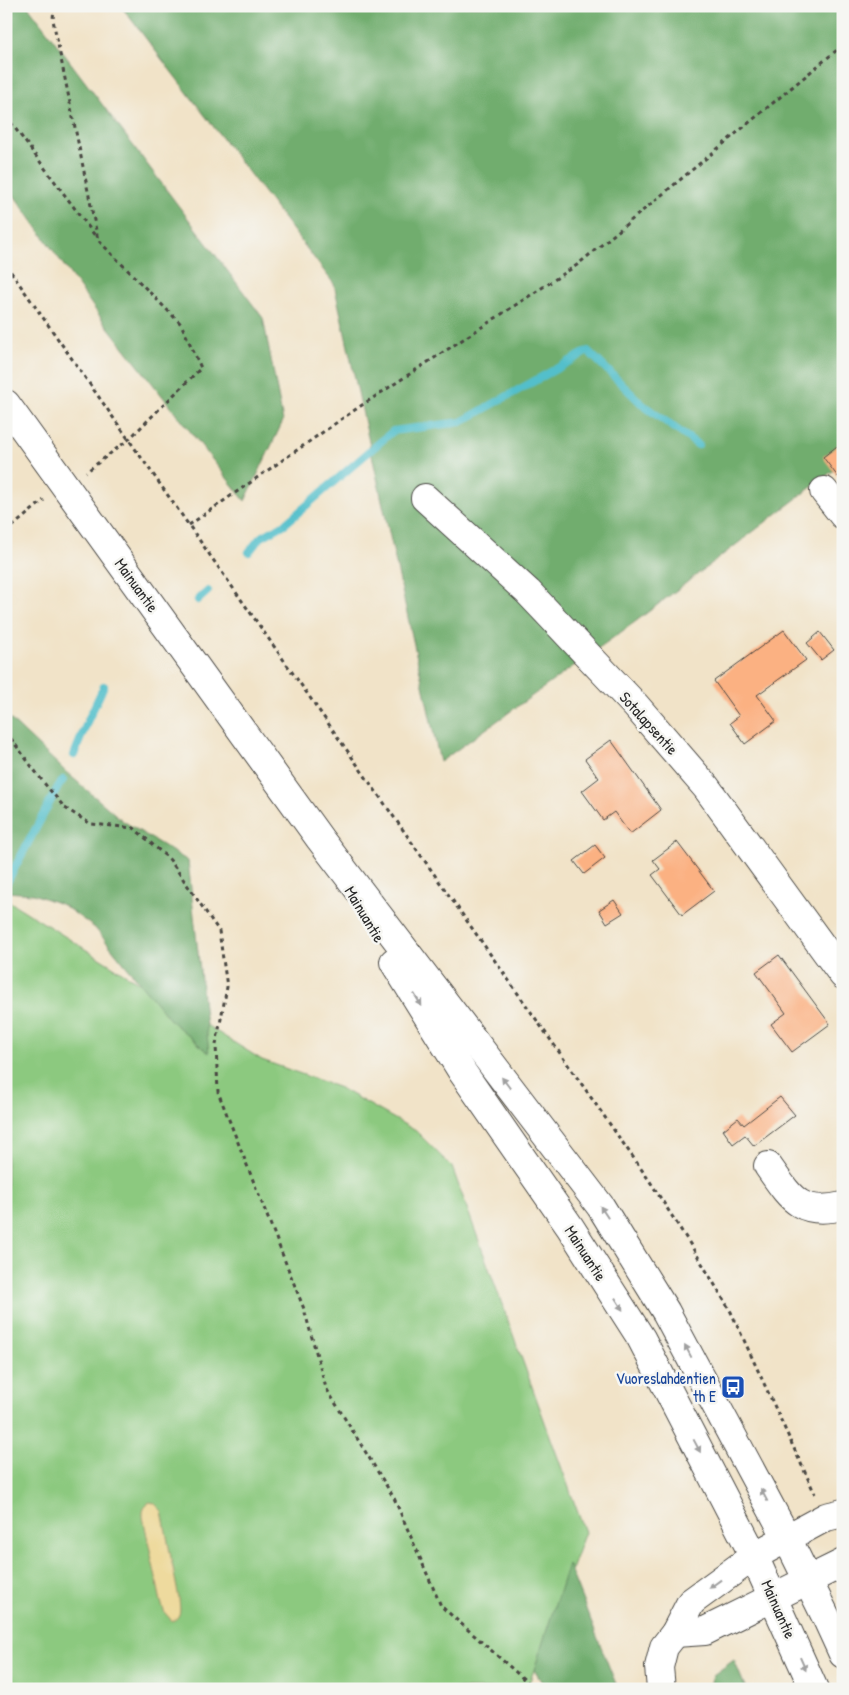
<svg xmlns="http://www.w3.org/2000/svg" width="849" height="1695" viewBox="0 0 849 1695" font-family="'Patrick Hand',sans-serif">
<rect width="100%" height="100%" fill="#f6f6f2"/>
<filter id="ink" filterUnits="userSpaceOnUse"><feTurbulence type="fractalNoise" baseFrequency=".02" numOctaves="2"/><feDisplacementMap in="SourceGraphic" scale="10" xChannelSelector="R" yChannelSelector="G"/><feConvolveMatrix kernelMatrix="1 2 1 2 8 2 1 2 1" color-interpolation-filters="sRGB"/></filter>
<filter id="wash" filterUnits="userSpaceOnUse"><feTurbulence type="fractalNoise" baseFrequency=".0096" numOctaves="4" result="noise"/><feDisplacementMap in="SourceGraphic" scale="20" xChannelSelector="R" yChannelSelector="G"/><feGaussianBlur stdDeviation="1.12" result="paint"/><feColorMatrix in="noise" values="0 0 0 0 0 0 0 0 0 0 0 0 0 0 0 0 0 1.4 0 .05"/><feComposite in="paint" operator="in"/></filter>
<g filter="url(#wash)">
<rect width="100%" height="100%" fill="#f1e3c8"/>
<!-- green -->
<path fill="#8cc97f" stroke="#5c7a55" d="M7,900L262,1060L340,1088L416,1131L452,1167L585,1532L527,1689H6Z"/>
<!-- forest -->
<g fill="#71ad6e" stroke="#4e6c4c">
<path d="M6,6H28L263,318L283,421L245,501L104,322L6,184Z"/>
<path d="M121,6H843V463L635,622L440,762L334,284Z"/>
<path d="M6,715L66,772L123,821L188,861L209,1053L171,1021L95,928L63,905L33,894L6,892Z"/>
<path d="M568,1564L618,1689H546L534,1670Z"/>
<path d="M734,1660L746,1689H709L713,1675Z"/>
</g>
<!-- sand -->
<path fill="#eeda9e" stroke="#8c8264" d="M150,1502L154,1503L162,1511L179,1599C180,1609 182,1617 172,1621L165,1613L161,1602L143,1517C143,1509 143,1506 150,1502Z"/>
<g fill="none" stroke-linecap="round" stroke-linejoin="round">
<!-- stream -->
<g stroke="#52bfcb" stroke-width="8">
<path d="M249,552L260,538L285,524L393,431L461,422L588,351L643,405L698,445"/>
<path d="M198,600L208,591"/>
<path d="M74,755L88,720L104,686"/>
<path d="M6,884L58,787L63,780"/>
</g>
</g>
<g id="blocks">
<!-- building -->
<g fill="#fbb182">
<path d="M841,443L843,445V473L838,477L823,457Z"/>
<path d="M784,630L806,660L757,695L776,721L745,744L730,723L739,716L714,681Z"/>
<path d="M820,632L834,650L821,660L807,643Z"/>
<path d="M611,740L661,810L630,834L614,812L603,820L582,791L599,778L585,759Z"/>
<path d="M677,842L714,891L682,915L652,875L660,869L653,860Z"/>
<path d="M595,845L605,858L584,874L574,861Z"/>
<path d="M614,900L623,913L607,923L599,910Z"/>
<path d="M779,955L830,1024L792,1052L771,1024L786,1013L756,972Z"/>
<path d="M780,1097L795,1115L754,1146L745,1135L733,1144L723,1130L738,1118L744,1125Z"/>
</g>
</g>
</g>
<g filter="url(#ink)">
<use href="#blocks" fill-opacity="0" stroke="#494743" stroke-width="1"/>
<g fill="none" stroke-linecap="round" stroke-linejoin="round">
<!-- minor casing -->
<g stroke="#494743" stroke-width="30">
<g id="minor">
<path d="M824,491L843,515"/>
<path d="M425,498L528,592L636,706L706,787L843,975"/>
<path d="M768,1166C791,1199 800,1216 843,1206"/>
<path d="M675,1633L705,1631L843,1563"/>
<path d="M661,1689L659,1667L664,1647L675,1633L691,1602L754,1556L826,1517L843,1513"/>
</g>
</g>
<!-- highway casing -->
<g stroke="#494743" stroke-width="30">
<g id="highway">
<path d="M6,404L320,839L601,1207L666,1312L787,1538L826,1617L843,1654"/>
<path d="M394,962L463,1073L570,1227L641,1338L754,1556L814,1689"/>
</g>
</g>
<!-- path -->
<g stroke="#494743" stroke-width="3" stroke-dasharray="4 4" stroke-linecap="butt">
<path d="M54,6L53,20L98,240L181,324L201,368L128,440L86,472"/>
<path d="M6,116L96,237"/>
<path d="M6,265L649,1180L697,1255L731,1312L815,1494"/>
<path d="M189,525L359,407L577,265L843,45"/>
<path d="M6,532L44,500"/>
<path d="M6,732L44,783L65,808L91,824L134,828L170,860L219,931L227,987L216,1045L218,1092L304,1309L326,1388L394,1498L441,1606L535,1689"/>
</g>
<!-- minor -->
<use href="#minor" stroke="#fff" stroke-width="28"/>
<!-- highway -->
<use href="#highway" stroke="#fff" stroke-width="28"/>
</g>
<!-- one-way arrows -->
<defs><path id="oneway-solid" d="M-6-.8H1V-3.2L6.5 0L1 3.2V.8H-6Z" transform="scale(1.25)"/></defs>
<g fill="#a0a0a0">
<use href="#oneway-solid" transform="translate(418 1000) rotate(58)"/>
<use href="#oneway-solid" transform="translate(506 1083) rotate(-127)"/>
<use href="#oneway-solid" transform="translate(604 1212) rotate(-123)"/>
<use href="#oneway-solid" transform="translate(619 1304) rotate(58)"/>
<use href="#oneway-solid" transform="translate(688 1351) rotate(-118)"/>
<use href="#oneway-solid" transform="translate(697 1446) rotate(62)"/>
<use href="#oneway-solid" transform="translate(764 1495) rotate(-118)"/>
<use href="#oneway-solid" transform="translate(715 1584) rotate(144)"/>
<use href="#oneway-solid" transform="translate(803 1664) rotate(66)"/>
</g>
</g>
<!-- icons -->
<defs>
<g id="bus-square" transform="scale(1.25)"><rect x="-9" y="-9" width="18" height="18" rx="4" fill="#1a4fb4" stroke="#f6f6f2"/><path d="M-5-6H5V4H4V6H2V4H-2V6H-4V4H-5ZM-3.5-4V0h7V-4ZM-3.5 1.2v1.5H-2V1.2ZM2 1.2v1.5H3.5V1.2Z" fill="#fff"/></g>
</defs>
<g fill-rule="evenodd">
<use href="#bus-square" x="733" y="1387"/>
</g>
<g text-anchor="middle" stroke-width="5" stroke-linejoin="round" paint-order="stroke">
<!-- street labels -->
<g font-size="16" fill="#2b2b2b" stroke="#f6f6f2">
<text transform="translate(137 585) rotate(54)" y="6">Mainuantie</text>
<text transform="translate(649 723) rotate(48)" y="6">Sotalapsentie</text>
<text transform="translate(365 914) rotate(59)" y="6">Mainuantie</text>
<text transform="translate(586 1253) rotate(57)" y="6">Mainuantie</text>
<text transform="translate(779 1609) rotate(66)" y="6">Mainuantie</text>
</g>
<!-- transit labels -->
<g font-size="16" fill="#164399" stroke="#f6f6f2" text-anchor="end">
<text x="716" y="1384">Vuoreslahdentien<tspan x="716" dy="18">th E</tspan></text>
</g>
</g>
<!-- margin -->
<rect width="849" height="1695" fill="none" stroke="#f6f6f2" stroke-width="25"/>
</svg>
